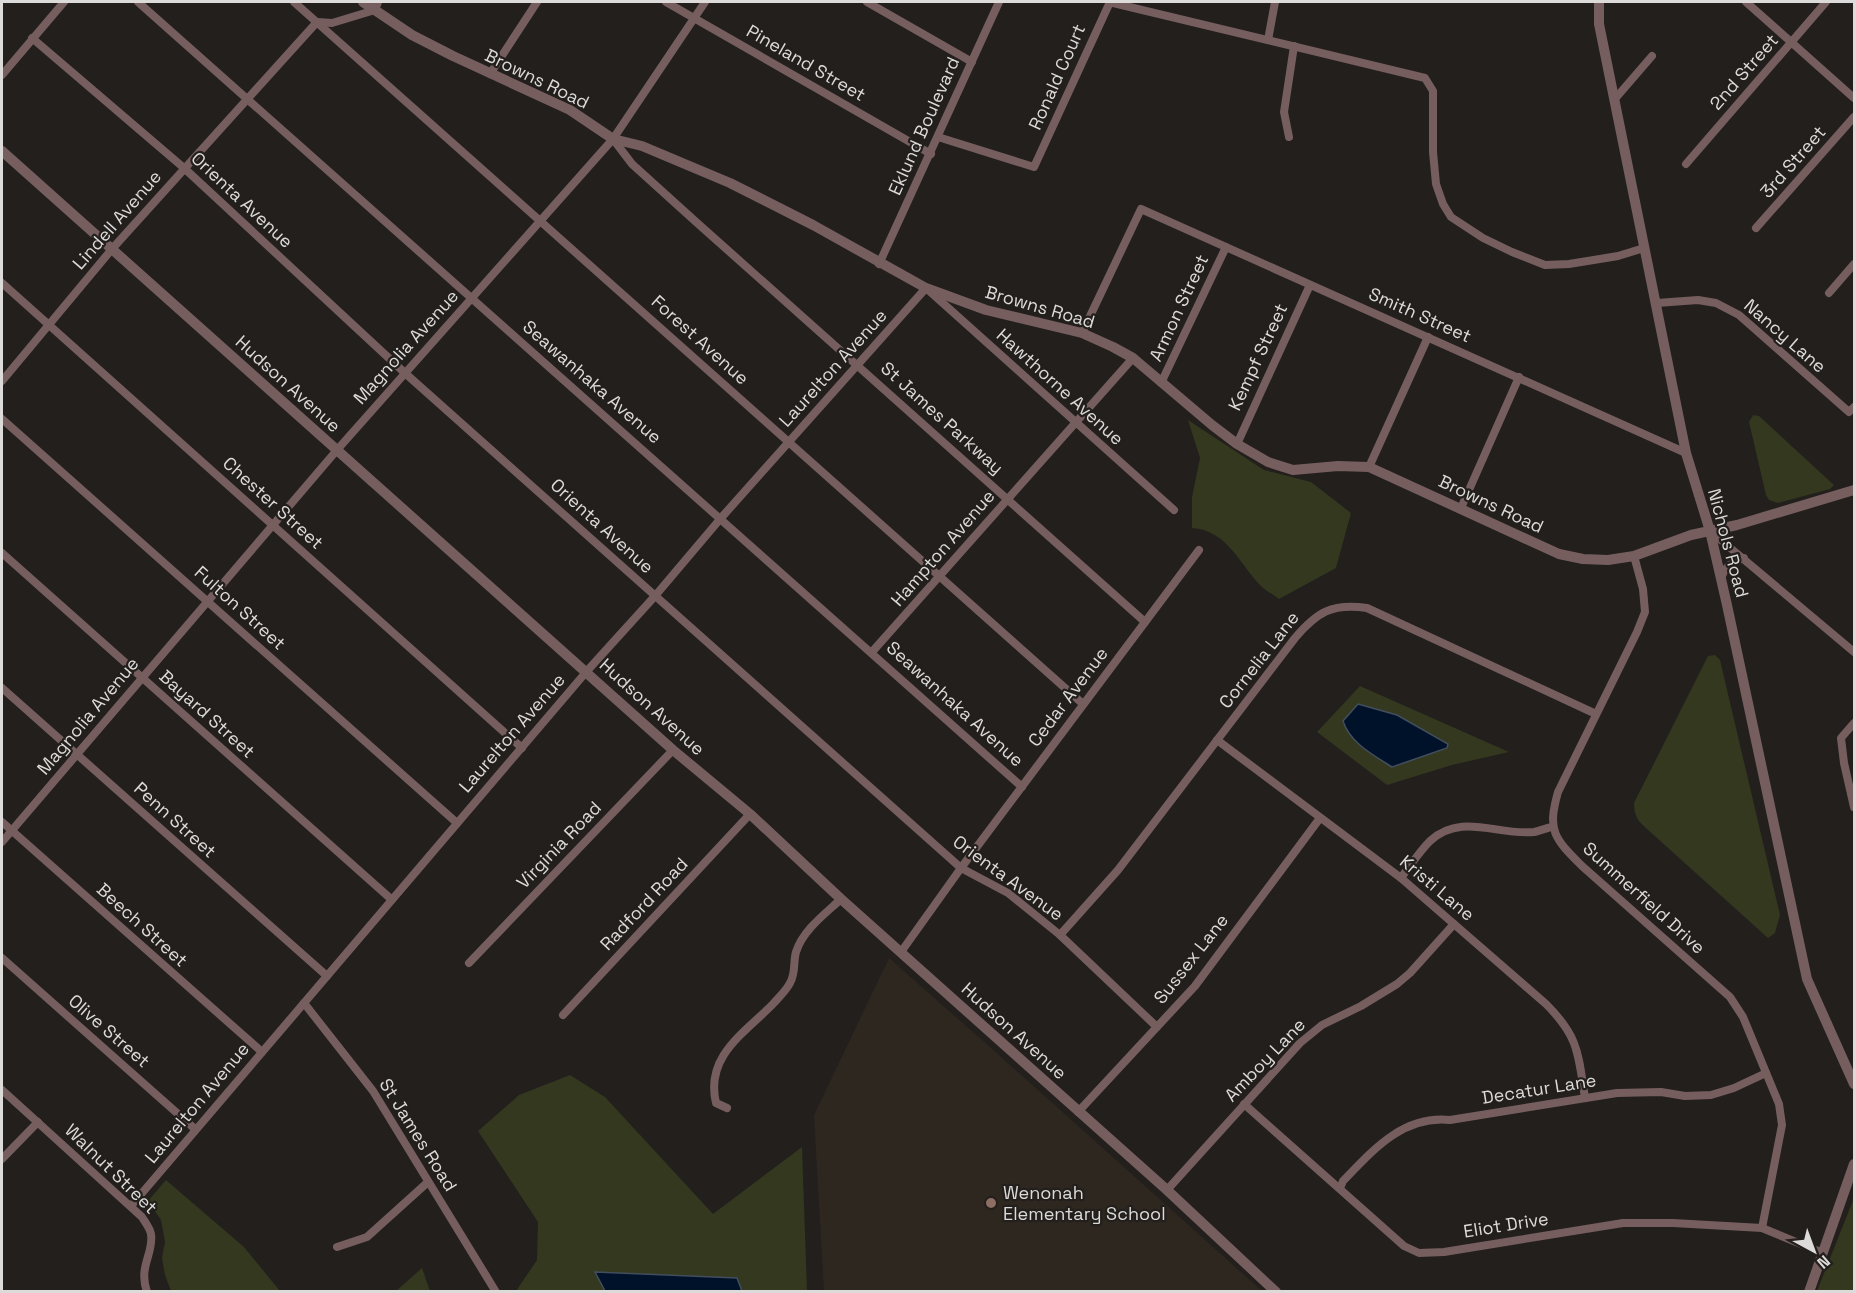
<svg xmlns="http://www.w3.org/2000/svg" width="1856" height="1293" viewBox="0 0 1856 1293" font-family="'Space Grotesk',sans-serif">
<rect width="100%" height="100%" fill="#221f1d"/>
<!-- built -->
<path fill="#2e2720" d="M889,958L1000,1056L1262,1291H824L814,1115Z"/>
<!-- green -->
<g fill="#33381f">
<path d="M1753,415L1759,416L1834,485L1830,489L1778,503L1769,500L1766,495L1749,422Z"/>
<path d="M1188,420L1264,470L1311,482L1351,513L1336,568L1279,599C1274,595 1268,592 1263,588C1240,566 1228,530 1192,528V497L1200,458Z"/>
<path d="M1715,655L1720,660L1780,915L1775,933L1768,938L1647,829C1638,821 1634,816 1634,803L1708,656Z"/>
<path d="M1360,686L1509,752L1452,765L1387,785L1317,732Z"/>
<path d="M570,1075L605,1097L713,1214L802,1147L807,1291H742L737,1278L595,1272L605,1291H516L537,1260L538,1222L478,1131L519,1095Z"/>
<path d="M166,1180L244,1247L280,1291H171L165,1275L162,1258L165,1242L161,1220L148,1201Z"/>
<path d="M1854,1194V1291H1817L1852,1203Z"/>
<path d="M422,1268L430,1291H395H396Z"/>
</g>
<!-- water -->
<g fill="#001229" stroke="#424e5e" stroke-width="1.5">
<path d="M1358,704L1397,715L1448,744L1447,748L1392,767C1373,755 1350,743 1343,721Z"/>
<path d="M595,1272L737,1278L742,1291H605Z"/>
</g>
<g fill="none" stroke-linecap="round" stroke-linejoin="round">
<!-- minor -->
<g stroke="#765e5e" stroke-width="8">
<path d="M138,2L1022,787"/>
<path d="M294,2L1083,704"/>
<path d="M666,2L931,154"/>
<path d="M867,2L972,62"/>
<path d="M1109,2L1425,78L1433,91V152L1436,184L1443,204L1451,217L1483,238L1512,252L1545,265L1569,264L1618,256L1644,248"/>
<path d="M1746,2L1854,98"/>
<path d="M32,38L184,168L406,374L961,868L1008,893L1060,935L1157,1027"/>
<path d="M1268,40L1275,2"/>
<path d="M490,74L537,2"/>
<path d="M2,75L64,2"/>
<path d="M1614,100L1652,56"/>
<path d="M938,137L1034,167L1110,2"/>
<path d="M1289,137L1284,112L1294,46"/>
<path d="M613,139L632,164L695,221L1145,622"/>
<path d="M1686,164L1826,2"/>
<path d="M1756,228L1854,117"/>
<path d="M879,264L999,2"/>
<path d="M2,283L522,748"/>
<path d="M1829,293L1854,264"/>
<path d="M1657,303L1698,300L1716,303L1739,315L1849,412L1854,407"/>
<path d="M1082,333L1141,209L1686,453"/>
<path d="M2,381L112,249L317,22L332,23L375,10L378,2"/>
<path d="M1161,383L1226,247"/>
<path d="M2,419L457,823"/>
<path d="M1237,444L1310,285"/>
<path d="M1369,467L1428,337"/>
<path d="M1461,508L1519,377"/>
<path d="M1710,531L1854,652"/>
<path d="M2,553L391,899"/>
<path d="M1634,556L1643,589L1645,612L1637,632L1558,792C1547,831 1554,838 1582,866L1730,997L1743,1017L1779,1104L1782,1125L1762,1228"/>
<path d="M1721,578C1726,566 1731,562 1744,558"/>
<path d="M872,652L1133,358"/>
<path d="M2,688L327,976"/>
<path d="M1854,723L1841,738L1844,763L1854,807"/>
<path d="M1217,740L1401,878L1546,1004C1579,1037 1578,1053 1585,1098"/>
<path d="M2,822L262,1052"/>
<path d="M2,842L337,450L613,139L705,2"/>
<path d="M1401,878C1410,866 1419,852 1430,841C1461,812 1498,836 1534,832C1539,831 1546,828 1552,827"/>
<path d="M1060,935L1118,870L1295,638C1317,612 1332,603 1367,608L1596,714"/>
<path d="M901,952L961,868L1199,550"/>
<path d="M2,958L195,1129"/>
<path d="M469,963L673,750"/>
<path d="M304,1003L373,1091L496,1292"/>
<path d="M563,1015L750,814"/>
<path d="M2,1090L142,1217C145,1222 150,1228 151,1234C154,1254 138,1266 147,1292"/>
<path d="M1244,1104L1404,1246L1419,1253L1444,1252L1623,1223H1673L1762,1228L1823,1253"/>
<path d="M727,1108L716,1103C705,1057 743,1034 772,1005C778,998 786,991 790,983C796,973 793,962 796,952C803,930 825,914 841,899"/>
<path d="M1078,1112L1195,986L1320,818"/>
<path d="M2,1159L38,1122"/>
<path d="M1340,1188L1343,1181C1373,1150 1403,1115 1450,1120L1617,1093L1661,1092L1685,1096L1711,1095L1734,1088L1766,1073"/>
<path d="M1167,1190L1300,1043L1322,1025L1361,1006L1397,984L1410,973L1454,924"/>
<path d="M131,1206L587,671L655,596L721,518L926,288L1174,510"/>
<path d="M337,1247L367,1237L428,1182"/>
</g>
<!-- tertiary -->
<g stroke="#765e5e" stroke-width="10">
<path d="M363,2L412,35L453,56L570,110L613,139L642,146L730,183L813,225L926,288L986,310L1082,333L1113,347L1133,358L1212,425L1237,444L1268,462L1293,470L1338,466L1369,467L1559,554L1583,559L1608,560L1634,556L1691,535L1737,525L1854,490"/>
<path d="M1599,2V24L1686,453L1710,531L1727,605L1807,979L1854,1084"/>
<path d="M2,151L673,750L750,814L841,899L1167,1190L1276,1292"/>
<path d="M1809,1292L1854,1164"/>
</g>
</g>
<!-- markers -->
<circle fill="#8d6e63" stroke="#221f1d" stroke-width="2" cx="991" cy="1203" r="6"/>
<g text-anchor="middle" stroke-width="4.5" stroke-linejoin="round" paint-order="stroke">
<!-- street labels -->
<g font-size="18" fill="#dddbd9" stroke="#221f1d">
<text transform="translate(806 63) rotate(30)" y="6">Pineland Street</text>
<text transform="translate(1744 72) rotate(-49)" y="6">2nd Street</text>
<text transform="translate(1057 77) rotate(-66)" y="6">Ronald Court</text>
<text transform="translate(537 79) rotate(26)" y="6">Browns Road</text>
<text transform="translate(924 126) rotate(-66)" y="6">Eklund Boulevard</text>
<text transform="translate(1793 162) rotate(-49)" y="6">3rd Street</text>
<text transform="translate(242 200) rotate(43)" y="6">Orienta Avenue</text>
<text transform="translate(117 220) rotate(-49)" y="6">Lindell Avenue</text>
<text transform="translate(1040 307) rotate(16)" y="6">Browns Road</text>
<text transform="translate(1179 308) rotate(-65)" y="6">Armon Street</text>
<text transform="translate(1420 315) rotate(24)" y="6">Smith Street</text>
<text transform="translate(1785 336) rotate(41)" y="6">Nancy Lane</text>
<text transform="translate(700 340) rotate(42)" y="6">Forest Avenue</text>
<text transform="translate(406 347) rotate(-48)" y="6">Magnolia Avenue</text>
<text transform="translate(1258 357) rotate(-65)" y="6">Kempf Street</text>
<text transform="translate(833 368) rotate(-48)" y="6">Laurelton Avenue</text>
<text transform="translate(592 382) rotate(41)" y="6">Seawanhaka Avenue</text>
<text transform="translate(288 384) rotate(42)" y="6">Hudson Avenue</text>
<text transform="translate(1060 387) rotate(42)" y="6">Hawthorne Avenue</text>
<text transform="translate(942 418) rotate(42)" y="6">St James Parkway</text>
<text transform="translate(273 503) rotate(42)" y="6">Chester Street</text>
<text transform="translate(1491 504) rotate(25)" y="6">Browns Road</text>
<text transform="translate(602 526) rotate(42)" y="6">Orienta Avenue</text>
<text transform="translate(1728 543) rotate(75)" y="6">Nichols Road</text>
<text transform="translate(943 548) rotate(-49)" y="6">Hampton Avenue</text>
<text transform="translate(240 608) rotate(42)" y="6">Fulton Street</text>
<text transform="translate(1259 660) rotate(-52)" y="6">Cornelia Lane</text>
<text transform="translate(1068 697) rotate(-53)" y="6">Cedar Avenue</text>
<text transform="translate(955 704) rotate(42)" y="6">Seawanhaka Avenue</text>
<text transform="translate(652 707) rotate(42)" y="6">Hudson Avenue</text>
<text transform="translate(207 714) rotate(42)" y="6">Bayard Street</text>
<text transform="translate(88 716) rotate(-50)" y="6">Magnolia Avenue</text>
<text transform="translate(512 733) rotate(-49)" y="6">Laurelton Avenue</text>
<text transform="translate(175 820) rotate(42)" y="6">Penn Street</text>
<text transform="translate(559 845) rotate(-46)" y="6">Virginia Road</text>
<text transform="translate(1008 878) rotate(36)" y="6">Orienta Avenue</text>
<text transform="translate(1437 888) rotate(40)" y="6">Kristi Lane</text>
<text transform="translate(1644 898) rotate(42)" y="6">Summerfield Drive</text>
<text transform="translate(644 904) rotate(-47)" y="6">Radford Road</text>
<text transform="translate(142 925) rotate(42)" y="6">Beech Street</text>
<text transform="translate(1191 959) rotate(-52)" y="6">Sussex Lane</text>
<text transform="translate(109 1031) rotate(41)" y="6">Olive Street</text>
<text transform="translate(1014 1031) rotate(42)" y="6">Hudson Avenue</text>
<text transform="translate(1265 1060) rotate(-46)" y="6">Amboy Lane</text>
<text transform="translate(1539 1089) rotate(-9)" y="6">Decatur Lane</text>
<text transform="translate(197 1103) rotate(-50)" y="6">Laurelton Avenue</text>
<text transform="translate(418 1135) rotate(58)" y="6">St James Road</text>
<text transform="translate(111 1169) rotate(44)" y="6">Walnut Street</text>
<text transform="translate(1506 1225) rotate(-9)" y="6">Eliot Drive</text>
</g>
<!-- poi labels -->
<g font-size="18" fill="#dddbd9" stroke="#221f1d" text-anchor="start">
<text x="1003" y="1199">Wenonah<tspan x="1003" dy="21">Elementary School</tspan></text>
</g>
</g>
<!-- border -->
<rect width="1856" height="1293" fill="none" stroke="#dddbd9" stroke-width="6"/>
<!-- north arrow -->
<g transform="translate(1814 1251) rotate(139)" stroke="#221f1d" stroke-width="4.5" paint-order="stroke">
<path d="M0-4.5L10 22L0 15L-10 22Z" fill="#dddbd9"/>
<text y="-9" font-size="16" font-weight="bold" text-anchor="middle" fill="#dddbd9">N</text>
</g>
</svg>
